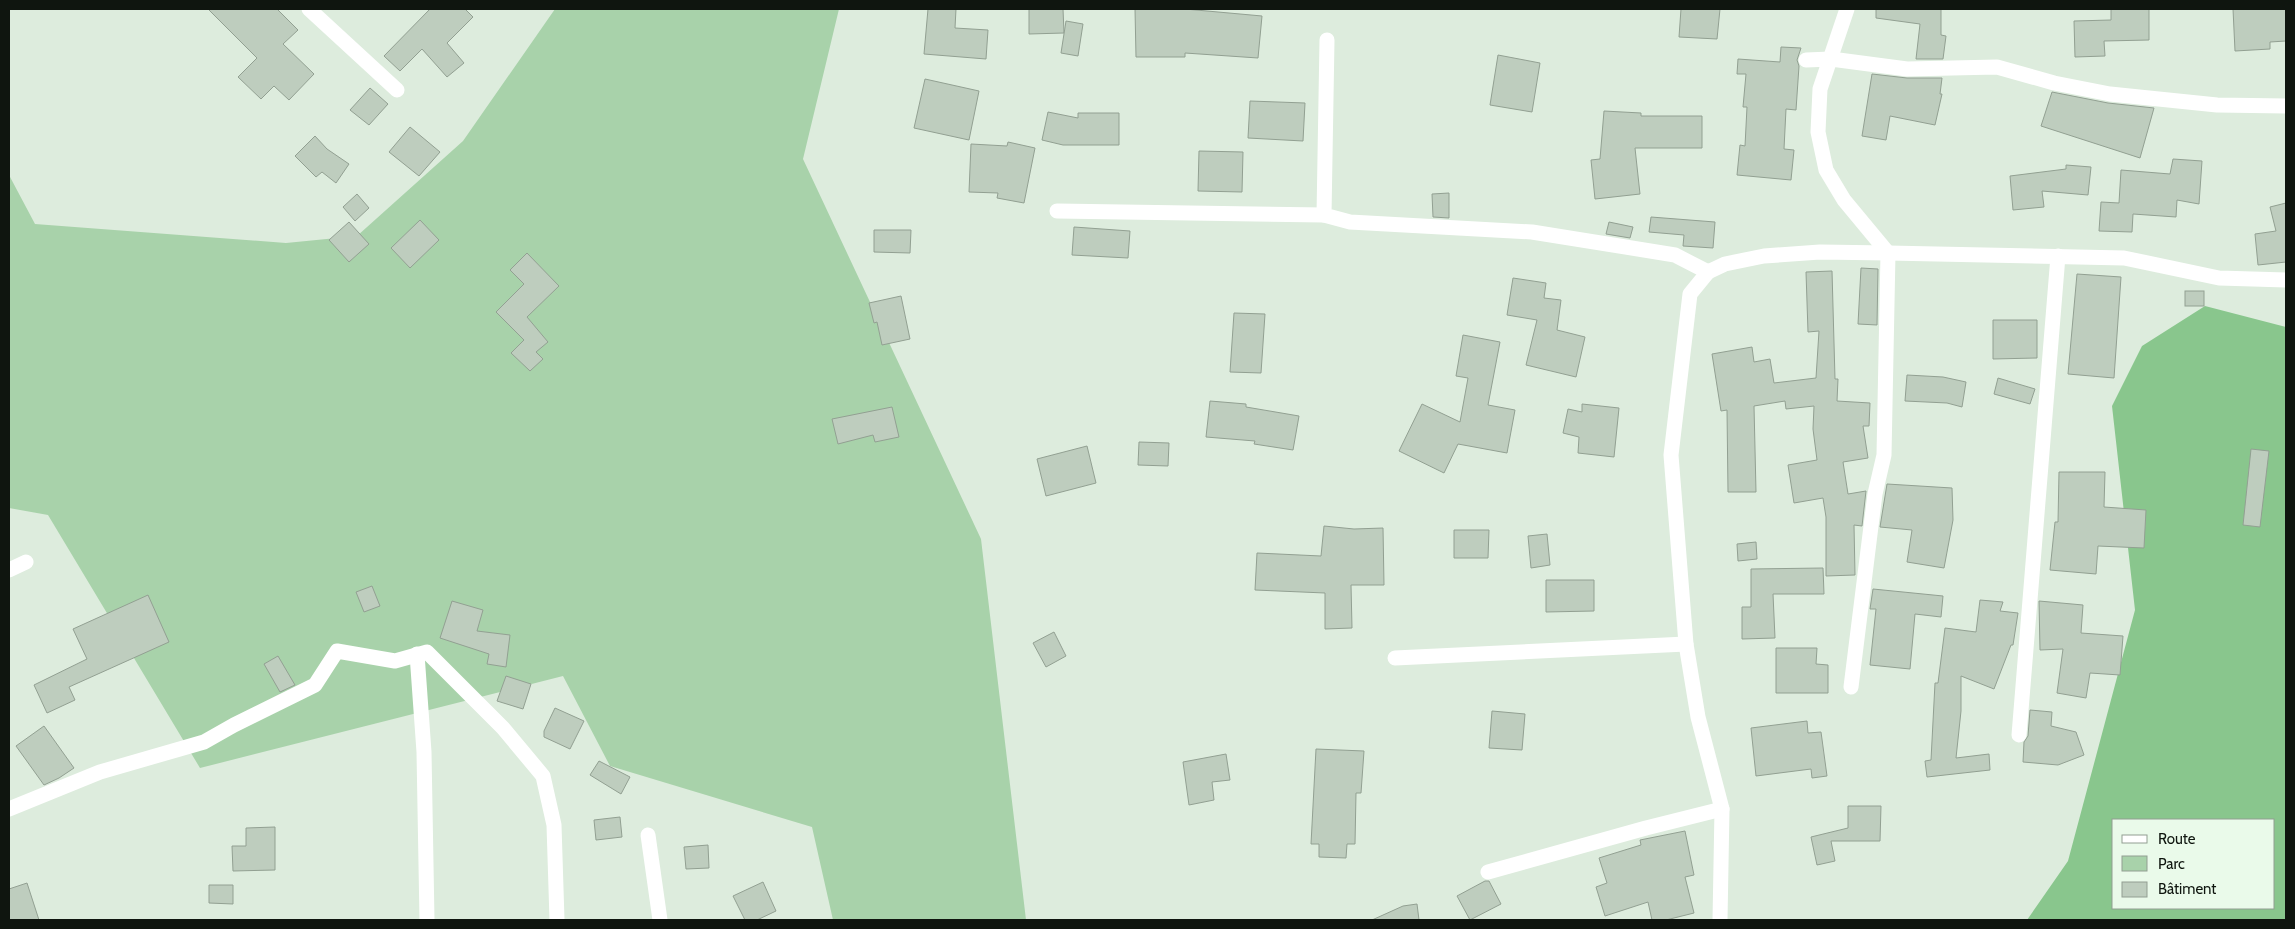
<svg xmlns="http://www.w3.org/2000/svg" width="2295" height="929" viewBox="0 0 2295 929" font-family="Cabin,sans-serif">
<rect width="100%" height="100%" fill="#ddecdd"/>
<!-- green -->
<path fill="#a8d2aa" d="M555,9H839L803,159L981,539L1026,920H833L812,827L610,766L563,676L200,768L48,515L9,508V175L35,224L286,243L357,236L463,141Z"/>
<!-- forest -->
<path fill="#89c68d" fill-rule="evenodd" d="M2205,306L2286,327V920H2027L2068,861L2135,610L2112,406L2142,346ZM2114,820H2274V908H2114Z"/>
<!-- building -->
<g fill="#becdbe" stroke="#92a092">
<path d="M208,9H277L298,30L283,44L314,74L289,100L274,86L261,99L238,77L257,58Z"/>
<path d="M430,9H465L473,17L447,43L464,63L447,77L422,49L400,71L384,56Z"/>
<path d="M928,9H956L955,28L988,30L986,59L924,54Z"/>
<path d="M1029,9H1063L1064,33L1029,34Z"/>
<path d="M1135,9H1185L1262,16L1258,58L1185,53V57H1136Z"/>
<path d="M1681,9H1720L1717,39L1679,37Z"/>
<path d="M1876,9H1941V35L1946,36L1943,59H1916L1920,24L1876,18Z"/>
<path d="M2111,9H2149V40L2104,41L2105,56L2075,57L2074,21L2111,20Z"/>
<path d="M2233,9H2286V41L2270,42V49L2235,51Z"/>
<path d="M1066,21L1083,24L1078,56L1061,53Z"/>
<path d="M1781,47L1801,48L1797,60L1799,66L1796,110L1786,109L1784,149L1794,150L1791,180L1737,175L1740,145L1745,146L1747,107H1743L1746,74H1737L1738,59L1780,62Z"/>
<path d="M1498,55L1540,63L1532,112L1490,105Z"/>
<path d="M1872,74L1907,78H1942L1940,94H1942L1935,125L1890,116L1886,140L1862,136Z"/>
<path d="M925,79L979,91L969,140L914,128Z"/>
<path d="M370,88L388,104L369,125L350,110Z"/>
<path d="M2052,92L2108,103L2154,108L2140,158L2041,126Z"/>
<path d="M1250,101L1305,103L1303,141L1248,138Z"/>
<path d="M1604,111L1641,113V116H1702V148H1635L1640,194L1595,199L1591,160L1600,159Z"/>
<path d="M1048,112L1078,118V113H1119V145H1063L1042,140Z"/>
<path d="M410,127L440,152L419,176L389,152Z"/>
<path d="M315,136L327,149L349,164L336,183L322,172L316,177L295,156Z"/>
<path d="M1008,142L1035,148L1024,203L997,198L998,193L969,192L971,144L1007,146Z"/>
<path d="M1199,151L1243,152L1242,192L1198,191Z"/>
<path d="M2173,159L2202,161L2199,204L2177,200L2176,217L2133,214L2132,232L2099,231L2101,202L2119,203L2121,170L2170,174Z"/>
<path d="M2066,165L2091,167L2088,195L2042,191L2044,207L2013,210L2010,176L2066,169Z"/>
<path d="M1449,193V218L1433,217L1432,194Z"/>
<path d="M357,194L369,208L355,221L343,207Z"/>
<path d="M2286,203V262L2258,265L2255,234L2276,231L2270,207Z"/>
<path d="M1651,217L1715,222L1713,248L1683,246L1684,235L1649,232Z"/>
<path d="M420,220L439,240L410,268L391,248Z"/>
<path d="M349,222L369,244L349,262L329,240Z"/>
<path d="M1609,222L1633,227L1630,238L1606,234Z"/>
<path d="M1074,227L1130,231L1128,258L1072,255Z"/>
<path d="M874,230H911L910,253L874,252Z"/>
<path d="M527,253L559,286L527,317L548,342L536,352L543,359L530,371L511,353L524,340L496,312L524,284L510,270Z"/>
<path d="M1861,268L1878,269L1877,325L1858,324Z"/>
<path d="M1832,271L1835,379H1838L1837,401L1870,403L1869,426H1863L1868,458L1843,462L1848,494L1866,491L1862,526L1854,525L1855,575L1826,576V517L1823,498L1794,503L1788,465L1817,460L1813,429L1814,406L1786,409L1785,401L1754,406L1756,492H1728L1727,410L1721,411L1712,354L1752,347L1754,362L1770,359L1774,383L1816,378L1819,331L1808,332L1806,272Z"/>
<path d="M2077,274L2121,277L2114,378L2068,374Z"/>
<path d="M1513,278L1546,283L1544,298L1561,300L1557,330L1585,337L1576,377L1526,365L1537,320L1507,315Z"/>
<rect x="2185" y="291" width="19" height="15"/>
<path d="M901,296L910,339L882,345L877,322L874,323L869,303Z"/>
<path d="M1234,313L1265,314L1261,373L1230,372Z"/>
<path d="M1993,320H2037V358L1993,359Z"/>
<path d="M1463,335L1500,342L1488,405L1515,410L1507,453L1458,444L1444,473L1399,451L1422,404L1460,422L1468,378L1456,376Z"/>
<path d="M1907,375L1943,377L1966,382L1962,407L1947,403L1905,401Z"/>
<path d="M1998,378L2035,389L2030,404L1994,394Z"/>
<path d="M1210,401L1246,404V407L1299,416L1293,450L1254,444L1255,441L1206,437Z"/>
<path d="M1582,404L1619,408L1614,457L1578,453L1579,437L1563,433L1568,409L1582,412Z"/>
<path d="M892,407L899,437L875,442L873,435L838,444L832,419Z"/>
<path d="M1139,442L1169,443L1168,466L1138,465Z"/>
<path d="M1087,446L1096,483L1046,496L1037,459Z"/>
<path d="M2251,449L2269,451L2260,527L2243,525Z"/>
<path d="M2059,472H2105L2104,507L2146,510L2144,548L2098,546L2096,574L2050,570L2055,522H2058Z"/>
<path d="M1887,484L1952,488L1953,520L1944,568L1907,562L1912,530L1880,527Z"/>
<path d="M1324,526L1354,529L1383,528L1384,585H1351L1352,628L1325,629V593L1255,590L1257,553L1321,556Z"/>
<path d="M1454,530H1489L1488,558H1454Z"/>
<path d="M1547,534L1550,565L1531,568L1528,536Z"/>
<path d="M1756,542L1757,559L1738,561L1737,544Z"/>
<path d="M1823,568L1824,594H1773L1775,638L1742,639V607H1751V569Z"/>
<path d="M1546,580H1594V611L1546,612Z"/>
<path d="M372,586L380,606L364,612L356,592Z"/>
<path d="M1873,589L1943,596L1941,617L1915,614L1910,669L1870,665L1876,609H1870Z"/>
<path d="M148,595L169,642L69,687L75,700L47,713L34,685L87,659L73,629Z"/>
<path d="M1980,600L2003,602L2000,611L2018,613L2013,645H2011L1994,689L1961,676V711L1956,758L1989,754L1990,770L1927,777L1925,761L1931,760L1935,683H1938L1945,628L1976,632Z"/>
<path d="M452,601L483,610L477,631L510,635L506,667L487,664L489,654L440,638Z"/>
<path d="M2039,601L2083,605L2081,633L2123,636L2120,675L2090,673L2086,698L2057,693L2063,649L2040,650Z"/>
<path d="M1054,632L1066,656L1046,667L1033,643Z"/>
<path d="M1776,648H1817L1816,664L1828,665V693H1776Z"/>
<path d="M278,656L295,685L280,692L264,664Z"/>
<path d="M506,676L531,684L523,709L497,701Z"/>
<path d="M555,708L584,721L570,749L544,737V731Z"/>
<path d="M2030,710L2052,712L2051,726L2076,732L2084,755L2058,765L2023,762L2024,742L2028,736Z"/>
<path d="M1492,711L1525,714L1522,750L1489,748Z"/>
<path d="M1807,721L1808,733L1821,732L1827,776L1812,778L1811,769L1756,776L1751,728Z"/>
<path d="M44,726L74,768L59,778L44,785L16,746Z"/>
<path d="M1316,749L1364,751L1361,793H1356L1355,844H1347L1346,858L1319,857V844H1311Z"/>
<path d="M1226,754L1230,780L1212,782L1214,800L1189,805L1183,762Z"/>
<path d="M599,761L630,777L621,794L590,775Z"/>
<path d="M1848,806H1881L1880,841H1831L1835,861L1817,865L1811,837L1848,828Z"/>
<path d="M620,817L622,837L596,840L594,820Z"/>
<path d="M275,827V870L233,871L232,846H246V828Z"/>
<path d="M1685,831L1694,875L1685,877L1694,913L1666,920H1652L1648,902L1605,916L1596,887L1607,883L1599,858L1641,845L1640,840Z"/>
<path d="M708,845L709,868L686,869L684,847Z"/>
<path d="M1485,881H1489L1501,904L1470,920L1457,896Z"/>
<path d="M763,882L776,911L757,920H745L733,896Z"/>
<path d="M27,883L39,920H9V889Z"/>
<path d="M209,885H233V904L209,903Z"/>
<path d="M1417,904L1419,920H1372L1403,906Z"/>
</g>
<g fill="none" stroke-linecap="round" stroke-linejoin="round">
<!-- minor -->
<g stroke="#fff" stroke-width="15">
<path d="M309,9L397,90"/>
<path d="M1847,9L1820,89L1818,132L1826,170L1844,200L1888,253L1884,455L1875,494L1851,687"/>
<path d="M1327,40L1324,215L1350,222L1532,232L1675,255L1708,272L1725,264L1764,256L1820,252L1888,253L2124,258L2219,278L2286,280"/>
<path d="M1806,60L1831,59L1907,69L1997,67L2054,83L2110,94L2217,105L2286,106"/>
<path d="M1057,211L1324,215"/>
<path d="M1708,272L1690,294L1671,455L1686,644L1698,717L1722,809L1720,920"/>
<path d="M9,570L26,562"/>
<path d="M417,654L424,752L427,920"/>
<path d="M1395,658L1686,644"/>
<path d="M2019,735L2058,256"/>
<path d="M9,809L100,772L204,742L234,725L315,685L337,651L395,661L427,652L503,728L543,776L554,825L557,920"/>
<path d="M648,835L660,920"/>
<path d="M1488,872L1646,828L1722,809"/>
</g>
</g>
<!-- border -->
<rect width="2295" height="929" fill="none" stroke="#0f150f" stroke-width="20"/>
<!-- legend -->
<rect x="2112" y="819" width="162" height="90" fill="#eafaea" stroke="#929e92"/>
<rect x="2122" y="835" width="25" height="8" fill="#ffffff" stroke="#929e92"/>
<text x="2158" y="844" font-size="15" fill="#0f150f">Route</text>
<rect x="2122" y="856" width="25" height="15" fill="#a8d2aa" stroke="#929e92"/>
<text x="2158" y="869" font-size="15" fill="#0f150f">Parc</text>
<rect x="2122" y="882" width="25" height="15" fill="#becdbe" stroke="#929e92"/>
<text x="2158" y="894" font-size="15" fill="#0f150f">Bâtiment</text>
</svg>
